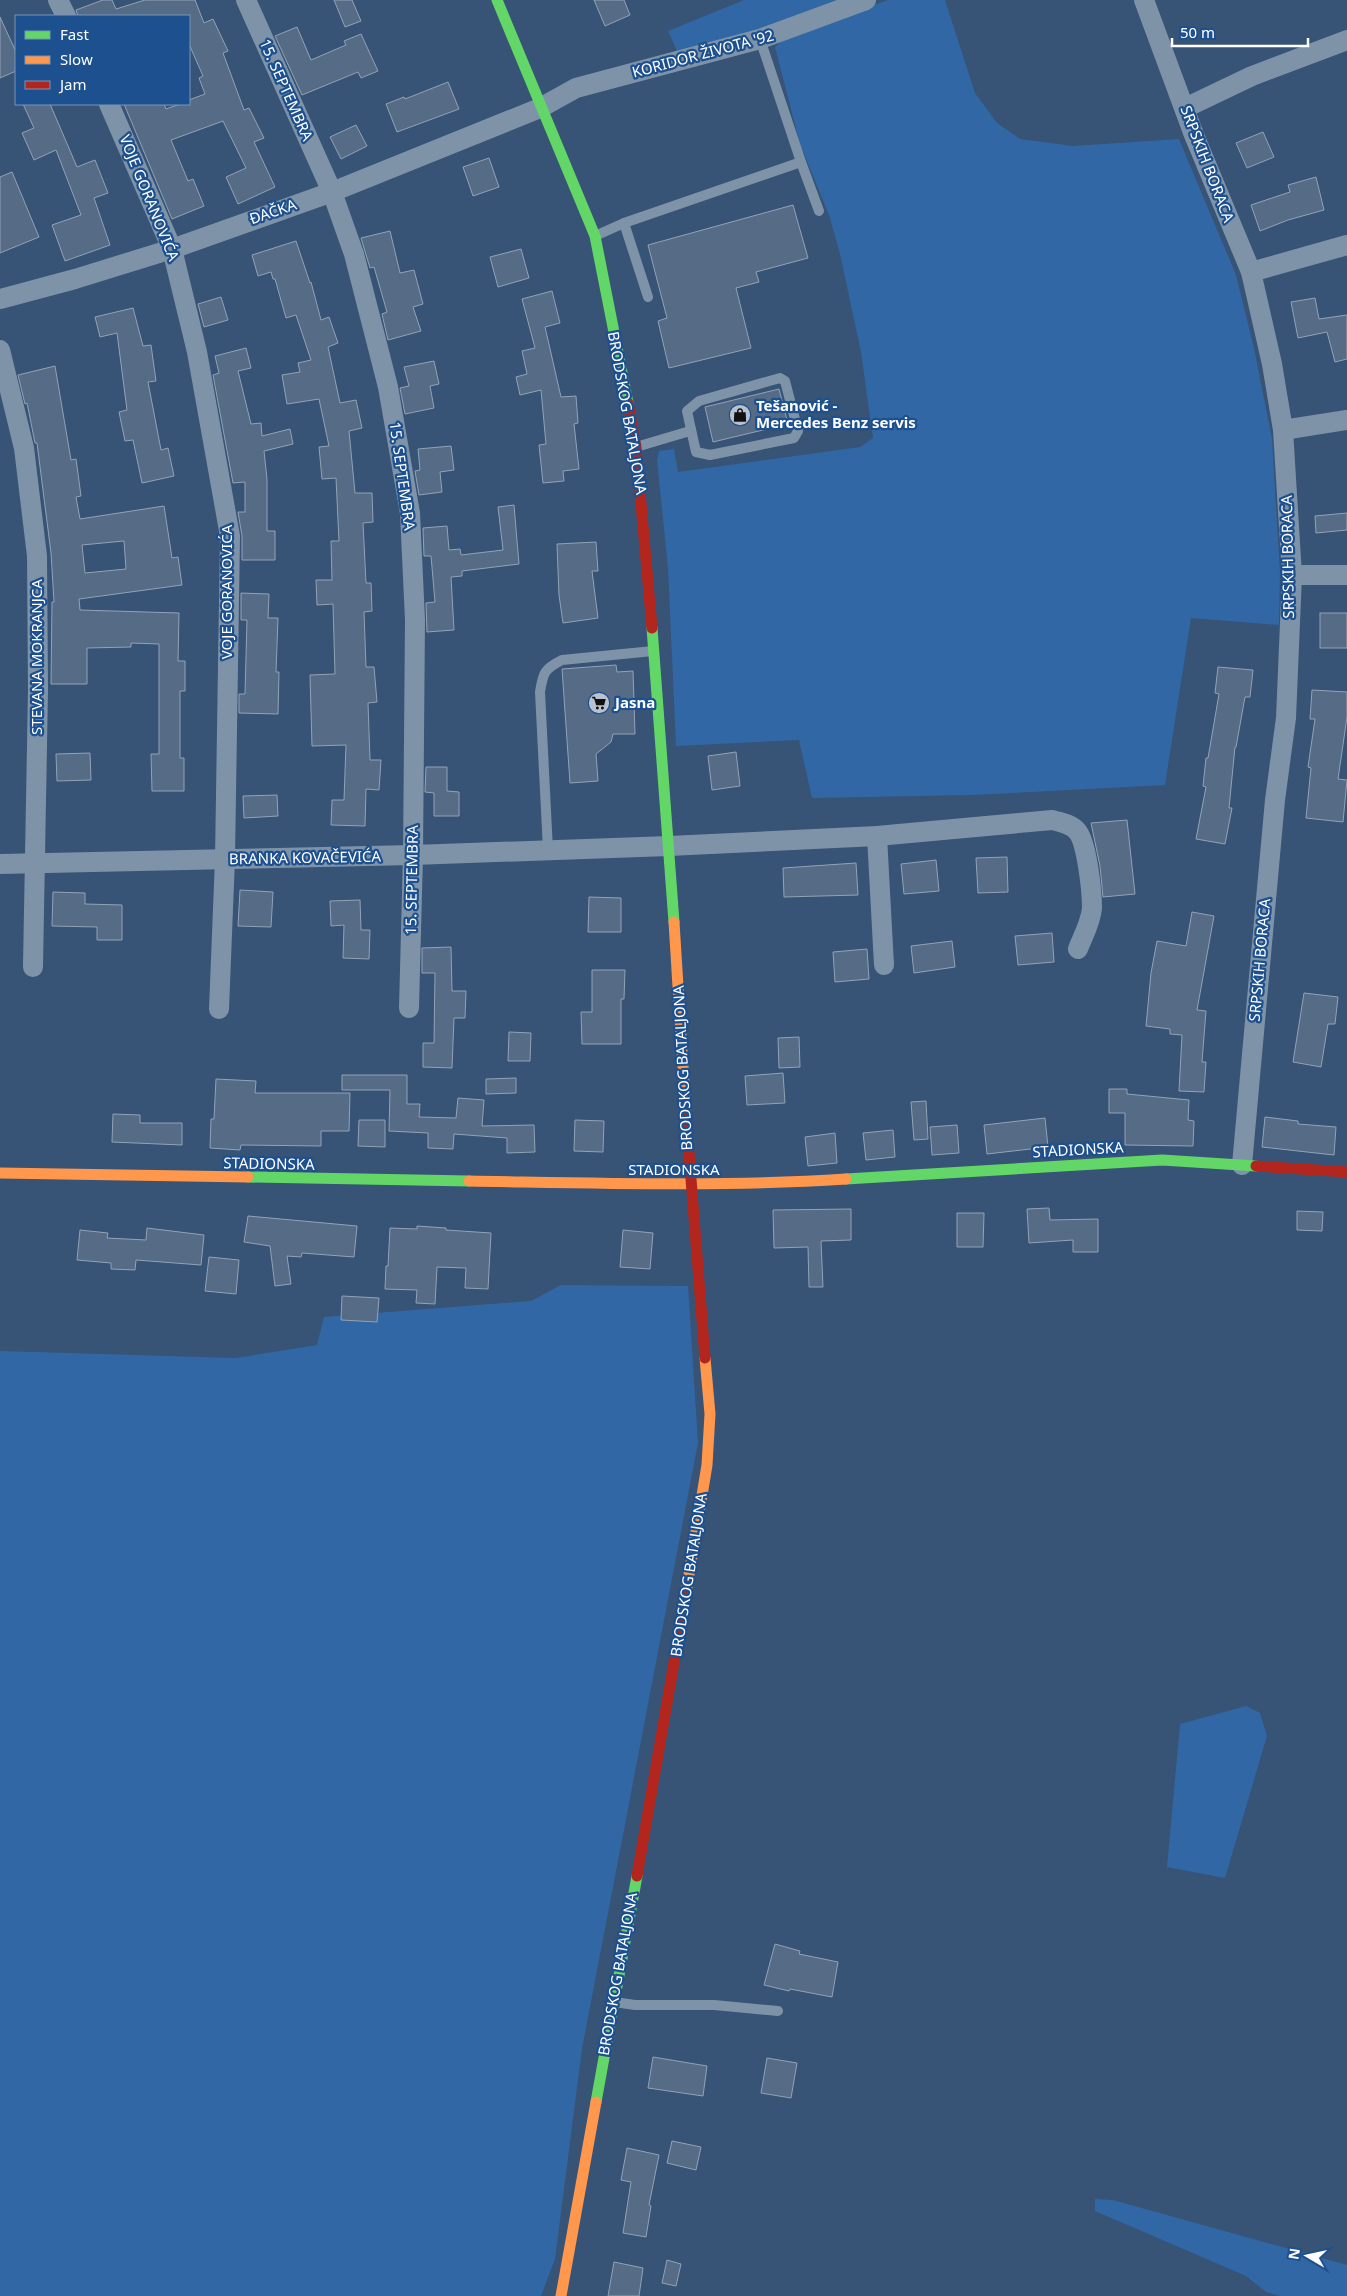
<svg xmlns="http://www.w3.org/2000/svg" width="1347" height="2296" viewBox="0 0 1347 2296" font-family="'Noto Sans',sans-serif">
<rect width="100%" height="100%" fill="#375375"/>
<!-- green -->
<g fill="#3267a5">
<path d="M744,0H851L767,31L678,53L668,31Z"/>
<path d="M888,0H945L975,93L997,123L1020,139L1073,146L1179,139L1236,275L1254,348L1272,439L1280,572L1279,625L1191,618L1165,785L974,795L812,798L799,740L676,746L668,568L657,460L659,451L674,449L678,472L860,447L873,438L861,352L840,254L829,215L800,144L775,47L786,37Z"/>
<path d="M561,1285L688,1286L698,1443L582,2049L555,2259L541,2296H0V1351L236,1358L317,1345L324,1317L531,1301Z"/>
<path d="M1246,1706L1260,1713L1267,1736L1225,1878L1167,1867L1180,1724Z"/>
<path d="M1095,2199L1113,2200L1347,2265V2296H1280L1266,2292L1246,2276L1095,2211Z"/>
</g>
<!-- building -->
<g fill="#556b86" stroke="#93a3b7" fill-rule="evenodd">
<path d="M103,0H112L116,9L145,0H195L204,23L213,19L228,51L223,53L244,110L249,108L264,138L254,142L275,187L238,204L226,177L246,168L223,121L171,140L188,181L193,179L204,206L172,219L124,104H164L166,109L180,104H189V100L205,94L199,78L203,76L189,44V16H78L76,10Z"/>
<path d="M334,0H352L361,21L345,27Z"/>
<path d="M594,0H624L630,15L605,26Z"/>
<path d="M0,17L16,52V71L0,78Z"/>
<path d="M297,27L311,60L346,45L344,41L361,34L378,71L361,78L358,72L302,95L275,36Z"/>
<path d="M448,82L459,109L397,132L386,104L404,97L405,99Z"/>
<path d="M23,104H50L77,167L95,160L108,193L94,198L110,245L65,261L52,225L81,215L56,150L34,160L22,133L34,128Z"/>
<path d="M356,125L367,146L341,159L330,137Z"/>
<path d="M1263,132L1274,157L1247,168L1236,143Z"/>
<path d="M489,158L499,187L473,196L463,167Z"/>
<path d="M12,172L39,237L0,253V177Z"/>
<path d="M1316,177L1324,210L1288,220L1260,231L1251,205L1290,192L1288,185Z"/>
<path d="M793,205L808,258L756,272L759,282L736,288L751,348L669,368L658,321L667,318L648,245Z"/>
<path d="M390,231L400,273L414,270L423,304L413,307L421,331L388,340L382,314L387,312L374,267L370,268L361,238Z"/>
<path d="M296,241L310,283L311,282L321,320L329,317L338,343L328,347L340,403L356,400L362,428L349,431L355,493H372L373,522L363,523L366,583H371L372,611L364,612L366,667H374L377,702L368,703L370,760H381L379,790L366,789L365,826L331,825L332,800H344L346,745L312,746L310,675L335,674L333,604L317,605L316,580H332L331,541H339L336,478L322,479L319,447L329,446L319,399L287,404L282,375L300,372L298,363L311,360L296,315L286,318L275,279H273L271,272L258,276L252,255Z"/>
<path d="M521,249L529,278L498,287L490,257Z"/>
<path d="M552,291L560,323L545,327L561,397L576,396L578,423L574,424L579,469L563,471L564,481L543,483L539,445L546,444L541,390L520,395L516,377L527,374L522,351L535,348L522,299Z"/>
<path d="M221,297L228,320L204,327L198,304Z"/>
<path d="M1315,298L1319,319L1347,315V359L1335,362L1327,332L1298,338L1291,302Z"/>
<path d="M133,308L143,346L151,345L156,381L148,382L161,450L168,448L174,476L142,483L133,440L125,441L119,412L127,410L117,333L100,337L95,317Z"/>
<path d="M246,348L251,368L238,371L251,424L261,423L262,436L290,429L293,444L264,451L267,479V531H275V560H242V536L238,512H245V482L233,483L213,375L219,373L215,356Z"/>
<path d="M434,361L439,384L430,386L434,408L405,414L400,388L409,386L404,367Z"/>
<path d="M55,366L71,460L76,459L81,496L76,497L80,519L164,506L172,558L178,557L182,585L79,599L80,610L179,613L178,661H185V691H180V758H184V791H152L151,754H159V644L131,643V647L87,648V684H51L52,602H54L51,553L37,443H35L27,403L25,404L18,375ZM124,541L126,569L85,573L82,545Z"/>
<path d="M779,389L788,424L713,442L705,407Z"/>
<path d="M451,446L454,470L440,472L442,492L419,495L415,471L420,470L418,449Z"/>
<path d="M514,505L519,564L462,571V576L451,577L454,630L427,632L426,603L435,602L431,556H424L423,528L447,526L449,550L460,549L461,555L503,550L498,507Z"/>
<path d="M1347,513V530L1316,533L1315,516Z"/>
<path d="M596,542L598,571H592L598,618L563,623L559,595L557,544Z"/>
<path d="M241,593L269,594L268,618H278L276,672H279L278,714L239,713V694H245L247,620H241Z"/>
<rect x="1320" y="613" width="27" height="35"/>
<path d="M616,665L617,672L633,671L635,734H613L611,742L596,754L598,781L570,783L562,669Z"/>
<path d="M1218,667L1253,670L1250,697H1245L1236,747H1235L1229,808H1232L1225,844L1196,839L1206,787L1203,786L1206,758H1208L1219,694L1215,693Z"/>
<path d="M1312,690L1347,692V717L1338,779L1347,780L1343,822L1306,818L1311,768L1308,767L1315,719H1310Z"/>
<path d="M736,752L740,786L712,790L708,756Z"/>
<path d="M90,753L91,780L57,781L56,754Z"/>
<path d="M426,767H447V791L459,792V816H434V793L425,792Z"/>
<path d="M277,795L278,816L244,818L243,796Z"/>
<path d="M1127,820L1135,894L1103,897L1100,866L1091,823Z"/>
<path d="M1007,857L1008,892L978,893L976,858Z"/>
<path d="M936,860L939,891L904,894L901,864Z"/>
<path d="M856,863L858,895L784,897L783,868Z"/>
<path d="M240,890L273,892L271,927L238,926Z"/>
<path d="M53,892L85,893V904L122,905V940H97V927L52,926Z"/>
<path d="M589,897L621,898V932H588Z"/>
<path d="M360,900L361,930H370L369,959L343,958L344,925L331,926L330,901Z"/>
<path d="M1192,912L1214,916L1197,1010L1206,1011L1202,1062H1206L1204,1092L1179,1091L1182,1035L1170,1034V1029L1146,1026L1151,973L1157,941L1186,946Z"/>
<path d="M1052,933L1054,962L1018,965L1015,936Z"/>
<path d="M952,941L955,967L914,973L911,946Z"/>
<path d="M451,947L452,991H466L465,1018H454L452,1068L423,1067V1043H434L435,973H422V948Z"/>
<path d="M867,949L869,979L835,982L833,952Z"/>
<path d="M592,970H625L624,999H621V1044H582L581,1012H592Z"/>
<path d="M1304,993L1338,997L1335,1024H1328L1321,1067L1293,1062Z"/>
<path d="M509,1032L531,1033L530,1061H508Z"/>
<path d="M799,1037L800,1067L779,1068L778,1038Z"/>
<path d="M783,1073L785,1103L747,1105L745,1076Z"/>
<path d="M342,1075H407V1104H420L419,1117L456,1118L458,1098L484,1100L482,1126L534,1125L535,1152L507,1153V1138L454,1134L453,1149L428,1148V1133L389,1131L390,1090H342Z"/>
<path d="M516,1078V1093L486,1094V1079Z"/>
<path d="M216,1079L256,1081L255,1093H350L349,1131H321V1146L241,1145L240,1150L210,1148L211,1119H214Z"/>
<path d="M1109,1089H1127V1094L1189,1100L1188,1120L1194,1121L1193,1146L1125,1145V1113H1109Z"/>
<path d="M926,1101L928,1139L914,1140L911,1102Z"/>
<path d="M113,1114L140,1115V1123H182V1145L112,1142Z"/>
<path d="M1265,1117L1298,1121V1124L1336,1127L1334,1155L1262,1147Z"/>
<path d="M1045,1118L1048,1147L987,1154L984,1125Z"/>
<path d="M359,1120H385V1147L358,1146Z"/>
<path d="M575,1120L604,1121L603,1152L574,1151Z"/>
<path d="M957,1125L959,1153L932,1155L930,1127Z"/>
<path d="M893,1130L895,1157L866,1160L863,1133Z"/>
<path d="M835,1133L837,1163L808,1166L805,1137Z"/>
<path d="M1049,1208L1050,1220L1098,1219V1252H1073V1240L1029,1243L1027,1209Z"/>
<path d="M851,1209V1240L821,1241L823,1287H809L808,1247L774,1248L773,1210Z"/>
<path d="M1297,1211L1323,1212L1322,1231L1297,1230Z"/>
<path d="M957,1213H984L983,1247H957Z"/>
<path d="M248,1216L357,1226L354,1257L302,1253L301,1257L287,1256L291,1284L275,1286L270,1246L244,1242Z"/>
<path d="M417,1226L446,1228V1230L491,1233L488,1289L465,1288L466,1268L437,1267L435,1304L416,1303L417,1290L385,1289L386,1266H388L390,1228L417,1229Z"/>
<path d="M147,1228L204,1235L201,1265L136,1260L135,1270L111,1269V1263L77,1260L80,1230L108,1233L107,1238L146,1240Z"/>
<path d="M623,1230L653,1233L650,1269L620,1267Z"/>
<path d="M209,1257L239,1260L236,1294L205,1291Z"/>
<path d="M342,1296L379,1298L377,1322L341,1320Z"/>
<path d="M775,1944L800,1951L799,1954L838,1962L832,1997L790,1989L789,1991L764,1985Z"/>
<path d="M653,2057L707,2066L703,2096L648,2088Z"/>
<path d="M767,2058L797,2063L791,2098L761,2093Z"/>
<path d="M672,2141L701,2147L696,2170L667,2163Z"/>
<path d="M627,2148L659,2155L649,2205L651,2206L646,2237L623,2233L631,2182L621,2180Z"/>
<path d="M667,2260L681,2264L676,2286L662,2283Z"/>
<path d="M614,2262L643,2268L639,2296H608Z"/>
</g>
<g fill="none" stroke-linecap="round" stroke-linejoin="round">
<!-- lane -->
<g stroke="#7e93a8" stroke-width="10">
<path d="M801,162L819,211"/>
<path d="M624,223L648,297"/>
<path d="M595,236L624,223L801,162L760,39"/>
<path d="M780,378L785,381L798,431L794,438L710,455L696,452L687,411L699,401Z"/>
<path d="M636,447L690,431"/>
<path d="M548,850L540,692C543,673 544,669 562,660L653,651"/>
<path d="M614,2002L635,2005H714L778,2011"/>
</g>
<!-- street -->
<g stroke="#7e93a8" stroke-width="20">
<path d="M58,0L66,16"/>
<path d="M246,0L332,192L354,254L388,387L410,513L415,620L413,855L409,1008"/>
<path d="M1144,0L1194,135L1251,272L1272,364L1283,430L1292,575L1286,718L1275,800L1242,1165"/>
<path d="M109,104L172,249L197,352L230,536L225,859L219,1009"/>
<path d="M1185,108L1252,76L1347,40"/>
<path d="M1251,272L1347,245"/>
<path d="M0,299L75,279L172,249L332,192L540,108L576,88L760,39L866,0"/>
<path d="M0,350L24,448L37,556L38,690L33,967"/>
<path d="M1283,430L1347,420"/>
<path d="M1292,575H1347"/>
<path d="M877,836L884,965"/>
<path d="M0,864L413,855L669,846L877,836L1052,820C1060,822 1071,824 1077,831C1087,842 1092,892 1092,908C1091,922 1083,936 1078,949"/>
</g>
<!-- fast -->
<g stroke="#63d668" stroke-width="11">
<path d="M497,0L595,236L628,403"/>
<path d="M652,628L674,922"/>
<path d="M248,1177L469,1181"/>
<path d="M846,1179L1162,1160L1256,1166"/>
<path d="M596,2102L637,1876"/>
</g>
<!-- slow -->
<g stroke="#ff974d" stroke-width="11">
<path d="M674,922L686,1115"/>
<path d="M0,1173L248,1177"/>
<path d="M469,1181C595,1183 720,1187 846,1179"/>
<path d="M686,1593L707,1465L710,1414L705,1358"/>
<path d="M561,2296L596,2102"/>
</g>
<!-- jam -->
<g stroke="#b3261e" stroke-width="11">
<path d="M628,403L636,447L652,628"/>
<path d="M686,1115L705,1358"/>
<path d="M1256,1166L1347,1172"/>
<path d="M637,1876L686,1593"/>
</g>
</g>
<!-- icons -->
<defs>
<g id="shop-disc" transform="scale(1.125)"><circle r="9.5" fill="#b9c3cf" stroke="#1d508f"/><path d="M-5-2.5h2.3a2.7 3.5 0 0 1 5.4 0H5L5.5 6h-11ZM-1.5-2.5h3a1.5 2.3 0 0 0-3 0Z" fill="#111"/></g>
<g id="supermarket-disc" transform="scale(1.125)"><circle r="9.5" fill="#b9c3cf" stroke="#1d508f"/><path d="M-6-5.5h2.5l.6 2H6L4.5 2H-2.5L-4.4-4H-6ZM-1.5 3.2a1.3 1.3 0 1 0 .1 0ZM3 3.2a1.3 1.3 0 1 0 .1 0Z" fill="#111"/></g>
</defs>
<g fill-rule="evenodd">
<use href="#shop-disc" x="740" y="415"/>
<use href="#supermarket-disc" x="599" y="703"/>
</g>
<g text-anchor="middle" stroke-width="4.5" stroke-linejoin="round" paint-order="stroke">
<!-- street labels -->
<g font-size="15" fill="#fff" stroke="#1d508f">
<text transform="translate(703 54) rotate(-15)" y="5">KORIDOR ŽIVOTA '92</text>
<text transform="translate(286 90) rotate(66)" y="5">15. SEPTEMBRA</text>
<text transform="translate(1207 164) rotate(69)" y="5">SRPSKIH BORACA</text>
<text transform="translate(149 198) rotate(68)" y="5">VOJE GORANOVIĆA</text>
<text transform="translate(273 212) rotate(-19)" y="5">ĐAČKA</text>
<text transform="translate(627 413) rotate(80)" y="5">BRODSKOG BATALJONA</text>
<text transform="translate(402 476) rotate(82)" y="5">15. SEPTEMBRA</text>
<text transform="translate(1288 557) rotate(-91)" y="5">SRPSKIH BORACA</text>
<text transform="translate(227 592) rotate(-90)" y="5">VOJE GORANOVIĆA</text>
<text transform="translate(37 657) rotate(-90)" y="5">STEVANA MOKRANJCA</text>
<text transform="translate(305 858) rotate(-1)" y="5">BRANKA KOVAČEVIĆA</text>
<text transform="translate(412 880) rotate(-89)" y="5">15. SEPTEMBRA</text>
<text transform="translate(1260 960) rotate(-85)" y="5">SRPSKIH BORACA</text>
<text transform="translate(683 1068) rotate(-93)" y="5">BRODSKOG BATALJONA</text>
<text transform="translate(1078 1150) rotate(-3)" y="5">STADIONSKA</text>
<text transform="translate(269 1164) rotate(1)" y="5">STADIONSKA</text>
<text x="674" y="1175">STADIONSKA</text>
<text transform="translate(689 1575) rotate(-81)" y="5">BRODSKOG BATALJONA</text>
<text transform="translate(618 1974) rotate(-80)" y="5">BRODSKOG BATALJONA</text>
</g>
<!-- poi labels -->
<g font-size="15" font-weight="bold" fill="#fff" stroke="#1d508f" text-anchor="start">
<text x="756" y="411">Tešanović -<tspan x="756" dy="17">Mercedes Benz servis</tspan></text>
<text x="615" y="708">Jasna</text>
</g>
</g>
<!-- legend -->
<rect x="15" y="15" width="175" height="90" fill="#1d508f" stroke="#7796bc"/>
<rect x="25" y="31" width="25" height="8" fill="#63d668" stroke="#7796bc"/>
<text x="60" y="40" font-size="15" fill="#ffffff">Fast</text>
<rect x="25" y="56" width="25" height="8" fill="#ff974d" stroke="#7796bc"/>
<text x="60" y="65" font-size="15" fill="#ffffff">Slow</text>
<rect x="25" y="81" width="25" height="8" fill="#b3261e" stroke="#7796bc"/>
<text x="60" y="90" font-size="15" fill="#ffffff">Jam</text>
<!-- north arrow -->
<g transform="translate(1307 2256) rotate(279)" stroke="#1d508f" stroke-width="4" paint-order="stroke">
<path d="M0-4L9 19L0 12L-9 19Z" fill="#ffffff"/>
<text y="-8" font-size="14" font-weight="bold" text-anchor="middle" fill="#ffffff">N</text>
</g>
<!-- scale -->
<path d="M1172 38v8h136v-8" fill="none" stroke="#ffffff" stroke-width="2.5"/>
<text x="1180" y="38" font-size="15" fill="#ffffff" stroke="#1d508f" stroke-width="4" paint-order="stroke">50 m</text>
</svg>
